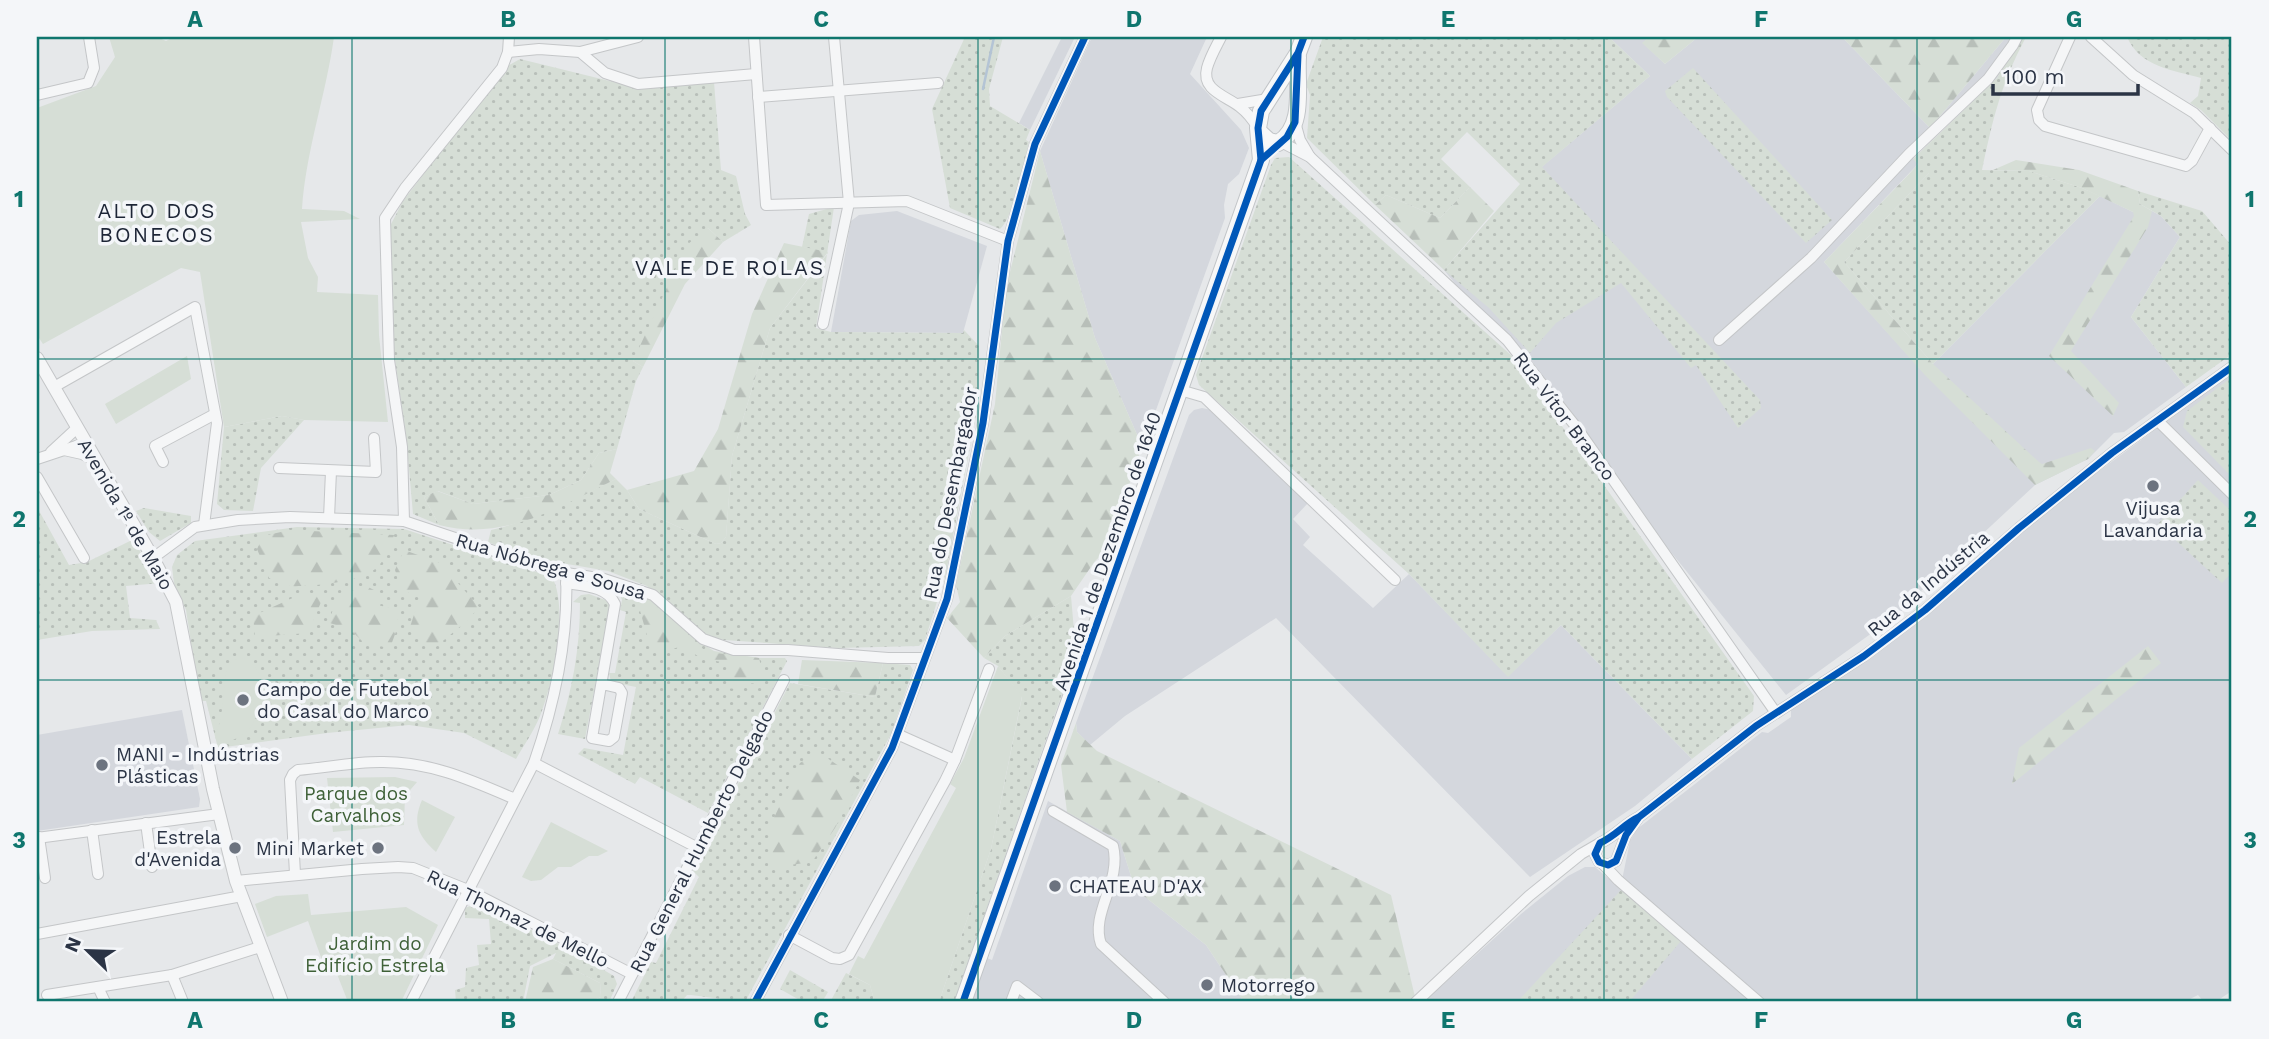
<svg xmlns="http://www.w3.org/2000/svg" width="2269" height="1039" viewBox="0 0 2269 1039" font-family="'Work Sans',sans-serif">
<defs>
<pattern id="grass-dots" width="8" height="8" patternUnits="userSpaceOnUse" patternTransform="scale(1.75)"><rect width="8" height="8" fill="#d6ded6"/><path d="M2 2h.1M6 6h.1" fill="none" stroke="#b8bfb9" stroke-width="1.8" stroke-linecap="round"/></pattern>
<pattern id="forest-firs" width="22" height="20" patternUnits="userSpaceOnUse" patternTransform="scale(1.75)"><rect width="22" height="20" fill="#d6ded6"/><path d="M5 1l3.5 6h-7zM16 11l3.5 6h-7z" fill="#b8bfb9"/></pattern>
</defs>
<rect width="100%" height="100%" fill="#e6e8ea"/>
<!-- built -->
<g fill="#d4d7dd">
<path d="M1062,37H1075L1030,130L1019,123Z"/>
<path d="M1092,37H1207L1190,74L1241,130L1249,148L1239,174L1228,184L1224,205L1225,218L1151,424L1144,434L1142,446L1095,338L1040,151Z"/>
<path d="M1609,37H1649L1643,43L1665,64L1698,37H1842L1930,128L2006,37H2020L1997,78L1913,158L1918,164L1824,262L1924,373L2100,196L2133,212L2152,211L2161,216L2180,237L2131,317L2186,387L2124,432L2114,433L2088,459L2035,485L1920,592L1901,612L1786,695L1444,270L1520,185L1650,76Z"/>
<path d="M897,211L987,246L963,333L831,332L851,221L859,215Z"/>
<path d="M2232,362V991L2215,1002H2204L2198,995L2184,1002H1424L1521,914L1568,876L1585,867H1595L1616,885L1622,880L1630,841L1637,829L1762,732L1768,733L1791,717V710L1908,626L2041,514L2148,435Z"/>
<path d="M1202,408L1212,410L1308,503L1293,519L1310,537L1303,545L1373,608L1409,574L1508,676L1561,625L1692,759L1635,806L1530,877L1276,618L1125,716L1090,745L1077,732L1076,723L1189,415L1194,410Z"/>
<path d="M182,710L200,799L199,807L37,831V735Z"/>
<path d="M1048,801L1120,841L1135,889L1206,945L1244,1002H954L972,952L992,960Z"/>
</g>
<!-- grass -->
<g fill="url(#grass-dots)">
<path d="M965,37H1003L989,89L990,106L1030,130L1026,140L1029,142C1025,160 1013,219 1000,229L950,208L932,109Z"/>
<path d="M1323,37H1609L1650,76L1542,167L1760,400L1761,408L1738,428L1696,365L1691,368L1621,283L1556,323L1530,353L1489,308L1444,270L1520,184L1467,132L1441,159L1470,187L1440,218L1386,195L1375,205L1307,138L1310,95L1306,84Z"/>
<path d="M2020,37H2026C2001,84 1993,118 1982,170L2029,171L2082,188L2100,196L1933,364L1844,262L1929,173H1910L1918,164L1913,159L1997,78Z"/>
<path d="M2127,37H2232V141L2201,110L2190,103L2198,96L2201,78C2173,70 2140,67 2127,37Z"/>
<path d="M520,59L634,87L714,82L721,170L736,176L745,214L751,225L723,242L708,228L633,361L643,367L636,381L617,449L599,453L581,480L549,495L473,504L438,491L424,497L439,525L413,514L406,436L394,353L389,228L403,201L506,67Z"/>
<path d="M1693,68L1832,220L1806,243L1667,97L1665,91Z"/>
<path d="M1289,157L1512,356L1754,696L1753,711L1692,759L1561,625L1508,677L1409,574L1199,385L1196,375L1271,165L1275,158Z"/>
<path d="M2138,191L2202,211L2232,246V354L2186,387L2131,317L2180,237L2161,216L2140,204Z"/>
<path d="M834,207L816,328L831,332L963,333L964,330L979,346L977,410L946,573L925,640L919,646L838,648L724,640L705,635L647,586L608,571L526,557L488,542L491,530C535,520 574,499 616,479L627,490L639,509L716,544L721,543L726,537L732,456L770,328L828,253L802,247L809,214Z"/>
<path d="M2232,377V477L2183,427L2187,411Z"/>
<path d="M282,416L304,420L261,468L253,511L224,510L217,504L224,427Z"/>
<path d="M2198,480L2232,512V572L2222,583L2158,524Z"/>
<path d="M37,507L69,565L87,562L130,541L135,542L154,577L159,576L161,583L126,586L130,618L156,620L160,629L92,631L37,640Z"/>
<path d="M144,508L191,516V523L160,541L149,532L136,511Z"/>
<path d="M297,527L404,529L552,577C569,607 553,684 540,716C534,731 524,745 516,759L464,733L409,725L327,733L218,748L206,701H200L186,610L174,583L172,567L177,555L195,541Z"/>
<path d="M618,589L652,599L695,639L714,651L759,658H785L787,661L708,813L640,777L635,784L578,754L584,748L623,755L636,687L611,682L609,673H615L626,612L620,610L622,600Z"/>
<path d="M589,594L608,601L610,607L585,739L558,734C572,691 580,649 580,603L573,602L581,595Z"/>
<path d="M1071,596L1076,654L954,1002H939L991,849L1022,697L998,666L984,658L1005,636Z"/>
<path d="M883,663L910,665L913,670L891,734L745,1002L691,995H687L681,1002H631L651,962L656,963L699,877L693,871L790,683L875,697Z"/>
<path d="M1621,890L1681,941L1629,1002H1517Z"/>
<path d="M478,903L561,945L614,976L617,984L609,1002H589L601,997L600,983L553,959L556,953L530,966L523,1002H456L455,990L465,987L466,968L479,965L477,945L491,944L489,919L465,918V908Z"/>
<path d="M790,970L828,992L822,1002H803L780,989Z"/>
<path d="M846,973L870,985L874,1000L880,1002H830Z"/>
</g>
<!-- forest -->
<g fill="url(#forest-firs)">
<path d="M1649,37H1698L1665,64L1642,43Z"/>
<path d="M1842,37H2006L1930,128Z"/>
<path d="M1040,151L1095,338L1142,446L1108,549L1095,561L1071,596L1005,636L984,658L947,618L960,602L956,585L995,404L1006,288Z"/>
<path d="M2016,160L2079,170L2138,191L2140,204L2152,211L2148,227L2071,351L2119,403L2113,416L2049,356L2134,216L2133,212L2082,188L2029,171L1993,170Z"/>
<path d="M1930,172L1844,262L1933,364L2039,462L2042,464L2091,448L2095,451L2088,459L2035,485L1924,374L1824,262L1910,173Z"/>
<path d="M1470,187L1494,211L1444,270L1375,205L1386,195L1440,218Z"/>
<path d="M708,228L723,242L685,284L643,367L633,361L681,257L688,244Z"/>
<path d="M784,243L828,252L770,328L732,456L726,537L721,543L716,544L639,509L627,490L694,471L718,429L752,314Z"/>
<path d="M617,449L610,473L616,479C558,507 506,542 439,525L424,497L437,491L473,504L549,495L581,480L599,453Z"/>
<path d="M290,530L394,535C390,549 384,564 371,572C358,582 307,587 290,586C283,585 275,581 269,578L257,549L263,536Z"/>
<path d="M404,550L457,569L458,583L479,607L468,620L432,650L410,627L420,596L402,591L395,570Z"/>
<path d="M366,586L376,591L378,605L397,610L398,626L390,648L364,643L351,630L330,623C334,596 341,594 366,586Z"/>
<path d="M324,595L308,633L255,637L253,616L297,596Z"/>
<path d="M637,600L654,601L670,623L707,652L759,658L763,674L757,684L742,682L737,689L727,688L729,663L702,659L683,646L661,652L648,639Z"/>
<path d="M2148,646L2161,663L2012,784L2019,748Z"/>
<path d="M802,660L883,663L875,697L798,684Z"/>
<path d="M1076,723L1077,732L1097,751L1391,895L1415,997L1409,1002H1244L1206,945L1135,889L1120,841L1067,812L1061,765Z"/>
<path d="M818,752L860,780L835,828L812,862L768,868L772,822L800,763Z"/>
<path d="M553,959L600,983L601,997L589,1002H525L533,967Z"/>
</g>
<!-- green -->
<g fill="#d6ded6">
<path d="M109,37H157L166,41L174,37H334C326,95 306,150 302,209L344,211L360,219L301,222L308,258L318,277L317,292L378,295L379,335L388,422L304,420L282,416L224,427L200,272L181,268L43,344L37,335V108L96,86L115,57Z"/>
<path d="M187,356L191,379L116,424L105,404Z"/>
<path d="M240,657C273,670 266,707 248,730C243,736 231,741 224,744L215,738L221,718L227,665Z"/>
<path d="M998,666L1022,696L991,849L939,1002H880L874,1000L870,985L849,974L858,956L864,959L956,788L950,784L964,758Z"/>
<path d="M395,777L417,782L405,796L404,825L333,832L327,778Z"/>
<path d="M422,800L455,817L436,852C418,836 412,823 422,800Z"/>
<path d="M551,822L608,851L598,856H589L571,867H558L541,880L531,881L522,877Z"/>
<path d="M308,894L311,915L406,907L438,925L401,1002H348L337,974H327L308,921L267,937L255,904L276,896Z"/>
</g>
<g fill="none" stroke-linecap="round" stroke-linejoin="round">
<!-- stream -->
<path stroke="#b4c4d5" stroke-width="2.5" d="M983,89L994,37"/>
<!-- minor casing -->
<g stroke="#c4c6c8" stroke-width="12">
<g id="minor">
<path d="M754,37L766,205L907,201L1008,241"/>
<path d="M1221,37C1216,47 1210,57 1207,68C1201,91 1227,96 1240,107C1248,113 1253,120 1258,128"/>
<path d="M2070,37L2037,110L2039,120L2045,126L2186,166L2192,161L2210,128"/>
<path d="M2091,37L2133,75L2194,113L2232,150"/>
<path d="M508,52L539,49L580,52L605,73L638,84L756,74"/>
<path d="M580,52L638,37"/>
<path d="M37,95L88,83L94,68L89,37"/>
<path d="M758,97L938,83"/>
<path d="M1238,104L1268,99"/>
<path d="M1295,122L1300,140L1310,157"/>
<path d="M1281,142L1310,157L1507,340L1577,428L1776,713"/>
<path d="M823,324L849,203L834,37"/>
<path d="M1719,340L1811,258L1909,154L1988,79L2013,45L2017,37"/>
<path d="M54,387L195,307L217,423L204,525"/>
<path d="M1180,390L1204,397L1395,580"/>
<path d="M2158,421L2232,494"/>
<path d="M64,450L82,454L96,461"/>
<path d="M51,452L77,428"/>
<path d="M37,459L85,443"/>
<path d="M163,462L155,446L215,414"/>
<path d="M279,468L376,472L374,438"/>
<path d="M37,477L84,558"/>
<path d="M329,518L331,471"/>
<path d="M404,521L402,447L389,360L385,218L405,188L502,68L508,52L509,37"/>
<path d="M153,558L195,527L238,520L290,517L404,521L554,571L604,579L653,595L703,639L734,650H788L888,658H925"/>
<path d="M566,583C584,586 607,586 615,604L592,738L609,741L614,737L622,693L619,688L602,684"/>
<path d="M955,760L989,669"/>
<path d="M534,763L698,848"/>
<path d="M1053,811L1113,846C1122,882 1090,913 1101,944L1164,1002"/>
<path d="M1639,817L1626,835L1616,861L1608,865L1599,862L1595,854L1600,843C1617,835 1624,824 1639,817L1756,726L1864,656L1925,610L2019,528L2112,453L2232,367"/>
<path d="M146,823L152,867"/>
<path d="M92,830L98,874"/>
<path d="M39,837L45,878"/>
<path d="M37,838L219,814"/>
<path d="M1603,864L1618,880L1759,1002"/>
<path d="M295,874L290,780L293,774L298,770C325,768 352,762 380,762C429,761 471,780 515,799"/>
<path d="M236,881L362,869L398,867L413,868L468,890L632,974"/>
<path d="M37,934L242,896"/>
<path d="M789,935L832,958L840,959L849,955L945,781L955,760L897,734"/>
<path d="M172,975L183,1002"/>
<path d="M98,987L105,1002"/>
<path d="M47,995L172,975L260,947"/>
<path d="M411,1002L534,763C555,702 569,638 566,573"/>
<path d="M618,1002L784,680"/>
<path d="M755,1002L892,748L947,599L983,423L1008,241L1035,144L1085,37"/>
<path d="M1011,1002L1017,986L1038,1002"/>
<path d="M1416,1002L1529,896L1581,854L1600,843"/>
</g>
</g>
<!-- tertiary casing -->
<g stroke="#c4c6c8" stroke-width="14">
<path id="tertiary" d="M37,358L153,558L176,602L213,789L236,881L282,1002"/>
</g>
<!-- primary casing -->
<g stroke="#c2c5c8" stroke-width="18">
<g id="primary">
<path d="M1259,132L1269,141L1278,143C1306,127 1296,84 1298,57"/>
<path d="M963,1002L1261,160L1258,128L1261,111L1298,53L1304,37"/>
</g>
</g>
<!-- minor -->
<use href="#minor" stroke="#f5f6f7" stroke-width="10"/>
<!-- tertiary -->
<use href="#tertiary" stroke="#f5f6f7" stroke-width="12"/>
<!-- primary -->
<use href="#primary" stroke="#f8f8f8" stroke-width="16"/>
<!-- cycleway casing -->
<g stroke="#f4f6f9" stroke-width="11">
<g id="cycleway">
<path d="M1261,160L1287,137L1295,122L1298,55"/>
<path d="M1639,817L1626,835L1616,861L1608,865L1599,862L1595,854L1600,843C1617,835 1624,824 1639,817L1756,726L1864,656L1925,610L2019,528L2112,453L2232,367"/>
<path d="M755,1002L892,748L947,599L983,423L1008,241L1035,144L1085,37"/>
<path d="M963,1002L1261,160L1258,128L1261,111L1298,53L1304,37"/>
</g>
</g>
<!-- cycleway -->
<use href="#cycleway" stroke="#0057b8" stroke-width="7"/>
</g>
<!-- grid -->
<path fill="none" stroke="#0f766e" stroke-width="2" stroke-opacity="0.55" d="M352,37V1002M665,37V1002M978,37V1002M1291,37V1002M1604,37V1002M1917,37V1002M37,359H2232M37,680H2232"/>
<!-- markers -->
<g fill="#6c737f" stroke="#f4f6f9" stroke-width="2.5">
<circle cx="2153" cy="486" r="7"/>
<circle cx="243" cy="700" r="7"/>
<circle cx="102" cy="765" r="7"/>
<circle cx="235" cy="848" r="7"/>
<circle cx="378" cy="848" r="7"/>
<circle cx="1055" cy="886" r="7"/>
<circle cx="1207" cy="985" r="7"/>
</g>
<g text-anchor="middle" stroke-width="7" stroke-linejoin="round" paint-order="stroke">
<!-- street labels -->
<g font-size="19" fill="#2b3445" stroke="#f4f6f9">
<text transform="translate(1565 416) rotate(53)" y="7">Rua Vítor Branco</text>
<text transform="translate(950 493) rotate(-79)" y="7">Rua do Desembargador</text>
<text transform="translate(126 514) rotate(60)" y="7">Avenida 1º de Maio</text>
<text transform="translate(1107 551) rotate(-71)" y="7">Avenida 1 de Dezembro de 1640</text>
<text transform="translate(551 566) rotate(16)" y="7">Rua Nóbrega e Sousa</text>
<text transform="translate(1928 583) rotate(-40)" y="7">Rua da Indústria</text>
<text transform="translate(701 841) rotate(-63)" y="7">Rua General Humberto Delgado</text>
<text transform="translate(518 918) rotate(26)" y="7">Rua Thomaz de Mello</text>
</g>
<!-- poi labels -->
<g font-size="19" fill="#2b3445" stroke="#f4f6f9" text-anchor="start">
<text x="2153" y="515" text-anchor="middle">Vijusa<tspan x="2153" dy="22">Lavandaria</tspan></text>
<text x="257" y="696">Campo de Futebol<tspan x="257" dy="22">do Casal do Marco</tspan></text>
<text x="116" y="761">MANI - Indústrias<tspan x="116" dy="22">Plásticas</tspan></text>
<text x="221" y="844" text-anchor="end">Estrela<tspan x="221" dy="22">d'Avenida</tspan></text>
<text x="364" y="855" text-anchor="end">Mini Market</text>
<text x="1069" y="893">CHATEAU D'AX</text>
<text x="1221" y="992">Motorrego</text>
</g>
<!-- park labels -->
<g font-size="19" fill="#3f6138" stroke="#f4f6f9">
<text x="356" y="800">Parque dos<tspan x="356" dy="22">Carvalhos</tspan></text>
<text x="375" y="950">Jardim do<tspan x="375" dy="22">Edifício Estrela</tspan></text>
</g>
<!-- neighbourhood labels -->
<g font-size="21" letter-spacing="2" fill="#1d2536" stroke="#f4f6f9">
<text x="157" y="218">ALTO DOS<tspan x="157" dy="24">BONECOS</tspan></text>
<text x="730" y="275">VALE DE ROLAS</text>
</g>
</g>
<!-- border -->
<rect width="2269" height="1039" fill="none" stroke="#f4f6f9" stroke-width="77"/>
<!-- north arrow -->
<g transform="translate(88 951) rotate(293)" stroke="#f4f6f9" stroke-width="5" paint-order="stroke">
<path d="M0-5L12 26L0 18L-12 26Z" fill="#2b3445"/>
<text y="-10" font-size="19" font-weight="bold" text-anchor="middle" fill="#2b3445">N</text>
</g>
<!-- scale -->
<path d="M1993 84v10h145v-10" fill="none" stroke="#2b3445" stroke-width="3.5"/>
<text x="2003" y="84" font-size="21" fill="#2b3445" stroke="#f4f6f9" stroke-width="5" paint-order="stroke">100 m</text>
<rect x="38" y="38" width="2192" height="962" fill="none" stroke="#0f766e" stroke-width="2.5"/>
<g font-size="23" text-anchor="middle" font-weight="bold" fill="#0f766e">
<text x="195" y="27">A</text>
<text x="508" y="27">B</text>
<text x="821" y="27">C</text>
<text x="1134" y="27">D</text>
<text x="1448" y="27">E</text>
<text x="1761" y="27">F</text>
<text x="2074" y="27">G</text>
<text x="19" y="207">1</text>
<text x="2250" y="207">1</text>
<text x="19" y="527">2</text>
<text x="2250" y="527">2</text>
<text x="19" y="848">3</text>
<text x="2250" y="848">3</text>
<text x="195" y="1028">A</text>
<text x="508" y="1028">B</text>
<text x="821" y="1028">C</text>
<text x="1134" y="1028">D</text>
<text x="1448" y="1028">E</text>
<text x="1761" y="1028">F</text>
<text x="2074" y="1028">G</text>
</g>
</svg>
